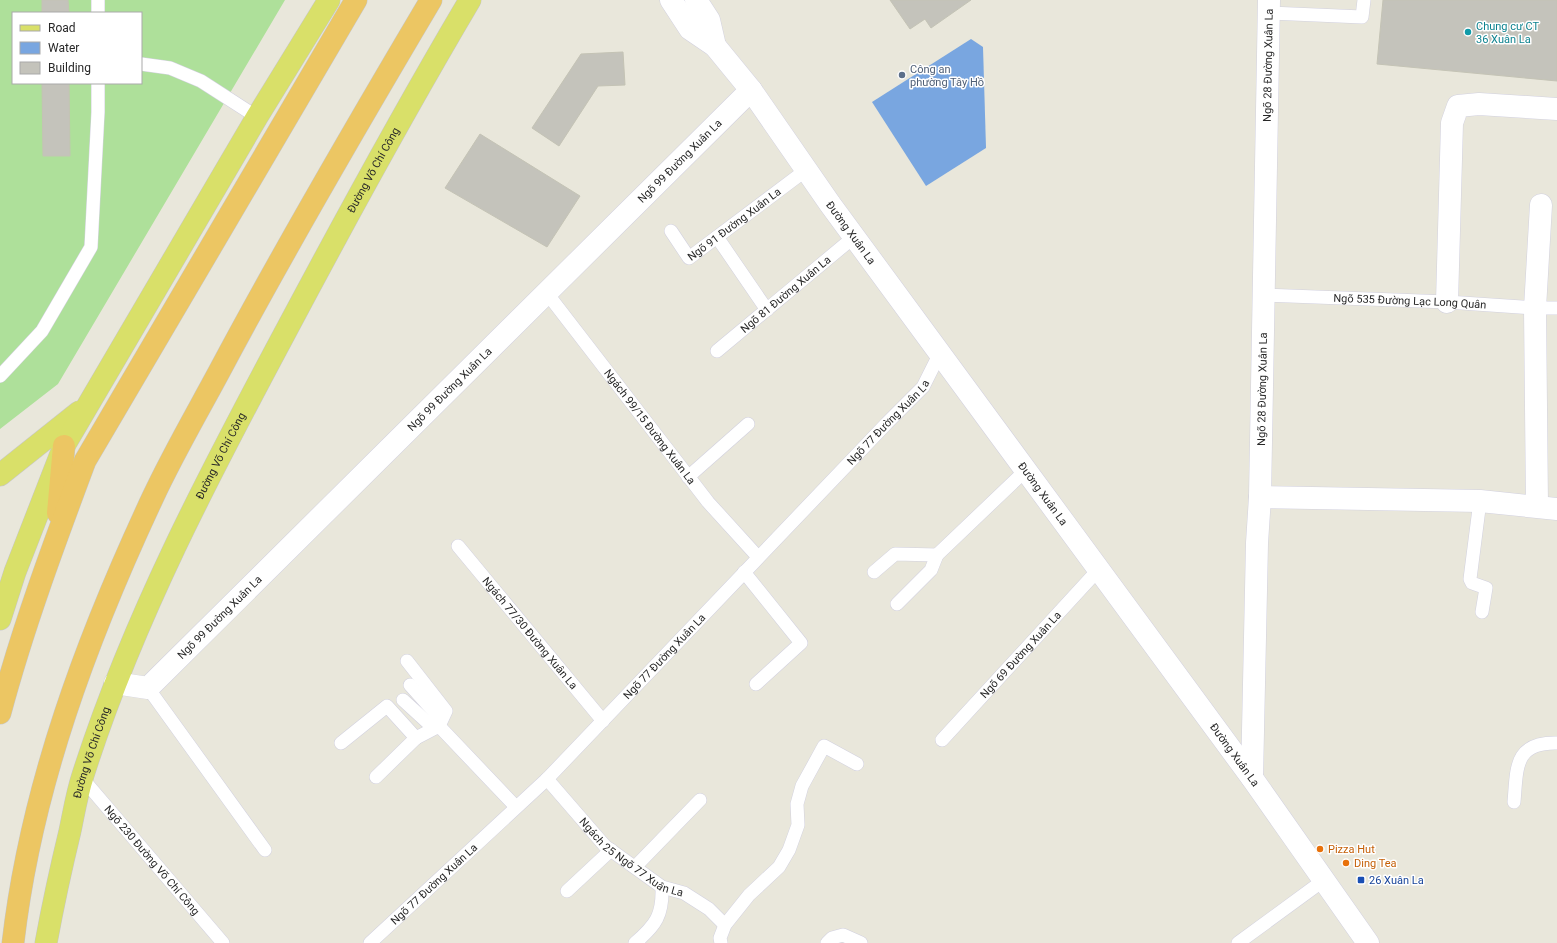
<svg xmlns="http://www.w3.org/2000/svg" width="1557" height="943" viewBox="0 0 1557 943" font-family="Roboto,sans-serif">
<rect width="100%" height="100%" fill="#e9e7db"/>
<!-- pitch -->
<path fill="#aee09a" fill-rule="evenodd" d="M0,0H285L58,384L0,429ZM13,13H141V83H13Z"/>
<!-- water -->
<path fill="#79a6e0" d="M971,39L983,47L986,148L926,186L872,102Z"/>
<!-- building -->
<g fill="#c4c3bb" stroke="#c4c3b5">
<path d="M42,0H68L69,13H42Z"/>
<path d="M890,0H971L931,28L925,19L910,29Z"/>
<path d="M1383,0H1557V81L1377,64Z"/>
<path d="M623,52L625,85L598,86L559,146L532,128L581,54Z"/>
<path d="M42,83H69L70,156H43Z"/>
<path d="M480,134L580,196L547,247L445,188Z"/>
</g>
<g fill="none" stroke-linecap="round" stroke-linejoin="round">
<!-- lane casing -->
<g stroke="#d2d1df" stroke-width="14">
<g id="lane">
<path d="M98,0V13"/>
<path d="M1268,13L1362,17L1364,0"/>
<path d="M141,64L170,68L201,81L257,117"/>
<path id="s1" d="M671,231L689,258L806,170"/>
<path d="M717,237L767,310"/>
<path id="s2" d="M546,292L708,502L758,557"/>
<path id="s3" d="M1263,295L1447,302L1535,308H1557"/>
<path id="s4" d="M717,351L854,237"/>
<path d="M0,376L42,331L91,247L98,112V83"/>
<path d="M688,477L748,424"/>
<path d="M1480,501L1470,579L1472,583L1486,588L1482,612"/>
<path id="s5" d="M458,546L603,721"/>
<path d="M744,572L801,643L756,684"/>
<path d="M874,572L895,554L937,555"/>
<path d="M897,604L931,570L937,555L1025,471"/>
<path d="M407,661L446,711L439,726"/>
<path d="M410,685L435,713L439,726"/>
<path d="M148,688L265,850"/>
<path d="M403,700L427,722L439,726"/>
<path id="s6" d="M942,740L1099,569"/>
<path d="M341,743L387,706L416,738L439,726L516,807"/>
<path d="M376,777L416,738"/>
<path id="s7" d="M82,778L223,943"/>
<path id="s8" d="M547,779L605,846L662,887L684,893L709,909L725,925"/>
<path d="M1514,802C1517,768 1514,742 1557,743"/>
<path d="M635,867L700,800"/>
<path d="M567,891L611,850"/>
<path id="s9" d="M370,943L547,779L887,423L923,387L940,353"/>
<path d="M635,943C656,925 663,915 662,887"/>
<path d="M721,943L720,938L725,925L749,895L779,867L789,850L798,825L797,804L802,786L824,746L857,764"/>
<path d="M827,943L832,938L843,935L861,943"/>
<path d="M1238,943L1324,880"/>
</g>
</g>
<!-- street casing -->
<g stroke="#d2d1df" stroke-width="23">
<g id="street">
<path d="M1447,302L1452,123L1458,106L1479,104L1557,109"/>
<path d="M1260,497L1480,501L1557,509"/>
<path d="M1537,506L1535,308L1541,205"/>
<path id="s10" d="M115,683L148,688L751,90"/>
<path id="s11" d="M1252,778L1257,543L1260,497L1269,0"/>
</g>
</g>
<!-- secondary casing -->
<g stroke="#d2d1df" stroke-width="23">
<g id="secondary">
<path id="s12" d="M671,0L690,29L715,46L751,90L830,204L1252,778L1368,943"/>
<path d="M696,0L709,20L715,46"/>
</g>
</g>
<!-- primary casing -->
<g stroke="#c7c7c7" stroke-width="23">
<g id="primary">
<path d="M0,475L79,412"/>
<path d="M0,619L15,572L64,446L257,117L329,0"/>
<path id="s13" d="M46,943C53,905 61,868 70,831C74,812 77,793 83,775C133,618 210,473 287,329C346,218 406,108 470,0"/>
</g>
</g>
<!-- highway casing -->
<g stroke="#c7c7c7" stroke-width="23">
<g id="highway">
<path d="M58,513L64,446"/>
<path d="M0,713C23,627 54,544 85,461L356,0"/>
<path d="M13,943C31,787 87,638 153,497C173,454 197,413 219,372C286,246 358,123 431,0"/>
</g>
</g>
<!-- lane -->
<use href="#lane" stroke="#fff" stroke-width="13"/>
<!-- street -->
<use href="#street" stroke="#fff" stroke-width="22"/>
<!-- secondary -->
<use href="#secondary" stroke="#fff" stroke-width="22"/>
<!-- primary -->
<use href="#primary" stroke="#d9e069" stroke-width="22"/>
<!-- highway -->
<use href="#highway" stroke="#ecc663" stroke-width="22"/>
</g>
<!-- markers -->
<circle fill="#0f9aa8" stroke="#fff" stroke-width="1.5" cx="1468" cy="32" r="4"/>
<circle fill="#5c6f8a" stroke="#fff" stroke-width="1.5" cx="902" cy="75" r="4"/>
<g fill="#e8710a" stroke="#fff" stroke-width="1.5">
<circle cx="1320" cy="849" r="4"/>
<circle cx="1346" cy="863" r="4"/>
</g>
<rect fill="#1a4fb4" stroke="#fff" stroke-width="1.5" x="1357" y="876" width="8" height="8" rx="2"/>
<g text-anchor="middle" stroke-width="3" stroke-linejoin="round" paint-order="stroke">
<!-- culture labels -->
<g font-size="11" fill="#0d838f" stroke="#fff" text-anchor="start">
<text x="1476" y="30">Chung cư CT<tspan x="1476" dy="13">36 Xuân La</tspan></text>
</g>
<!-- street labels -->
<g font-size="11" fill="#282828" stroke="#fff">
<text dy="4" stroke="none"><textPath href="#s11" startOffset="713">Ngõ 28 Đường Xuân La</textPath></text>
<text dy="4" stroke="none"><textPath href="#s10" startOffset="782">Ngõ 99 Đường Xuân La</textPath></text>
<text dy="4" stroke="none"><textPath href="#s13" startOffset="844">Đường Võ Chí Công</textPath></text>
<text dy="4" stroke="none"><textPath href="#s1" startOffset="89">Ngõ 91 Đường Xuân La</textPath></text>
<text dy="4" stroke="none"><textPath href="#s12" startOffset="296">Đường Xuân La</textPath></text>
<text dy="4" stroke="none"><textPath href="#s4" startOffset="89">Ngõ 81 Đường Xuân La</textPath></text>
<text dy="4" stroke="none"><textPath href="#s3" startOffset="147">Ngõ 535 Đường Lạc Long Quân</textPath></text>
<text dy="4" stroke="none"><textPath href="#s10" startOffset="458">Ngõ 99 Đường Xuân La</textPath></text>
<text dy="4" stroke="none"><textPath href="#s11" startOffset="389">Ngõ 28 Đường Xuân La</textPath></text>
<text dy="4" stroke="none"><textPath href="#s9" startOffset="735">Ngõ 77 Đường Xuân La</textPath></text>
<text dy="4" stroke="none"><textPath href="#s2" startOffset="170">Ngách 99/15 Đường Xuân La</textPath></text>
<text dy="4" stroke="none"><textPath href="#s13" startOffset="520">Đường Võ Chí Công</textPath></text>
<text dy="4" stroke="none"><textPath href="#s12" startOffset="620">Đường Xuân La</textPath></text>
<text dy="4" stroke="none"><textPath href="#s10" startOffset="134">Ngõ 99 Đường Xuân La</textPath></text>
<text dy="4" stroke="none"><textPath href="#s5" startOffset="113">Ngách 77/30 Đường Xuân La</textPath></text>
<text dy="4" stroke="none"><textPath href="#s6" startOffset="116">Ngõ 69 Đường Xuân La</textPath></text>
<text dy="4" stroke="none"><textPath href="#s9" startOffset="411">Ngõ 77 Đường Xuân La</textPath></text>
<text dy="4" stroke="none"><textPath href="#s13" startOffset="196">Đường Võ Chí Công</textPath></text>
<text dy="4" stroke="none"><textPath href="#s12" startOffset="944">Đường Xuân La</textPath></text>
<text dy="4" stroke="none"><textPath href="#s8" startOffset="117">Ngách 25 Ngõ 77 Xuân La</textPath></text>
<text dy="4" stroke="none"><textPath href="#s7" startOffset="108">Ngõ 230 Đường Võ Chí Công</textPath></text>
<text dy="4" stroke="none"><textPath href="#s9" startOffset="87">Ngõ 77 Đường Xuân La</textPath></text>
</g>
<!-- service labels -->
<g font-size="11" fill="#4e5e75" stroke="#fff" text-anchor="start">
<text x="910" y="73">Công an<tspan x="910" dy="13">phường Tây Hồ</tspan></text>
</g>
<!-- food labels -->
<g font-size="11" fill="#c56008" stroke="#fff" text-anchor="start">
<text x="1328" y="853">Pizza Hut</text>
<text x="1354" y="867">Ding Tea</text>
</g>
<!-- transit labels -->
<g font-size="11" fill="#164399" stroke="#fff" text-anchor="start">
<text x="1369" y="884">26 Xuân La</text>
</g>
</g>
<!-- legend -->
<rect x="12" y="12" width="130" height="72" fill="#ffffff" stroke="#a9a9a9"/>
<rect x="20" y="25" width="20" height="6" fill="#d9e069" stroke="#a9a9a9"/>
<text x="48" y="32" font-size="12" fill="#282828">Road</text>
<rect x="20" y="42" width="20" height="12" fill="#79a6e0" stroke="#a9a9a9"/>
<text x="48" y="52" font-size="12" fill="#282828">Water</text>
<rect x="20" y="62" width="20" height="12" fill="#c4c3bb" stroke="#a9a9a9"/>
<text x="48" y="72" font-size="12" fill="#282828">Building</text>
</svg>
